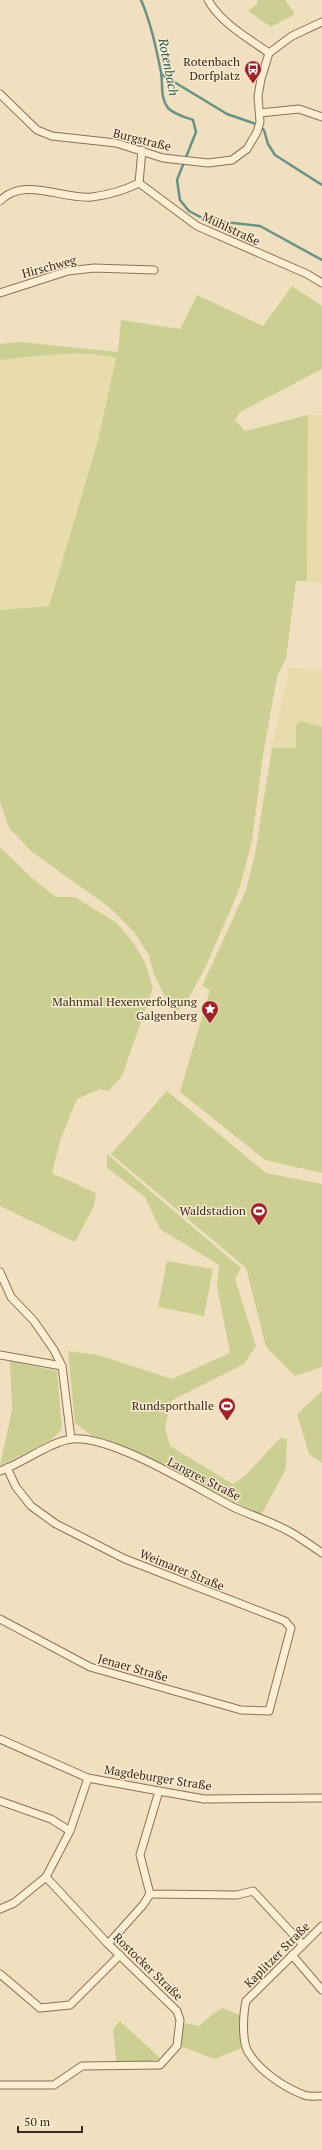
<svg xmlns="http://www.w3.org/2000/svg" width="322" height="2150" viewBox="0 0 322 2150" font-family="'PT Serif',serif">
<rect width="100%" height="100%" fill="#f1e0bf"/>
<!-- farmland -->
<g fill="#e8dcac">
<path d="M52,355H103L116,357L98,440L49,606L0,610V360Z"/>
<path d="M308,415H322V583L307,581Z"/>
<path d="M289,668L322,670V727L296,725L297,748H272Z"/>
</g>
<!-- green -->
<g fill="#cbd092">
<path d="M257,0H285L295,14L271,27L248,11L258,3Z"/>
<path d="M292,286L322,306V369L240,412L235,420L245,431L308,415L307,581H296L286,658L277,677L263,755L252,841L239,890L206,966L186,1003L178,1011L170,1008L153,972L149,955L134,932L109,907L32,852L9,828L0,802V610L49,606L98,440L116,358C83,349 34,357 0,360V344L20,342L118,352L121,320L180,329L197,295L263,326Z"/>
<path d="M301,721L322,727V1173L265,1160L180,1092L210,990L202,986L246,890L255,854L272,748H296V725Z"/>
<path d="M0,847L32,878L56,897H75L117,923L133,942L145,962L153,988L122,1076L108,1091L100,1089L77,1099L60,1141L52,1173L96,1193L94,1206L75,1242L0,1206Z"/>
<path d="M167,1091L266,1173L322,1184V1367L295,1376L266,1347L246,1268L111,1154Z"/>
<path d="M107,1154L241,1268L235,1279L256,1346L244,1364L171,1401L165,1428L170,1446L233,1484L245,1476L280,1438L287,1439L286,1469L261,1515L136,1452L91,1435L75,1423L68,1351L98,1355L172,1379L230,1353L217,1286L219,1265L160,1229L145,1197L107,1168Z"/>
<path d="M167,1261L213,1269L204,1316L158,1307Z"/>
<path d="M10,1361L57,1371L62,1429L51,1440L0,1466L12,1410Z"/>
<path d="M322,1391V1463L309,1454L297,1414Z"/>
<path d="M223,2008L241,2016L244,2047L215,2059L180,2046L184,2023L199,2026L214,2013Z"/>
<path d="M120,2021L161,2059L146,2062L116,2061L113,2029Z"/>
</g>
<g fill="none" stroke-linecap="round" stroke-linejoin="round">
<!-- stream -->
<g stroke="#699286" stroke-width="2.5">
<path d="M141,0C151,23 156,48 161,72C163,84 160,98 168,108C175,115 185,117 193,120L196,132L177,180L180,200L189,211L206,220L260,226L322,260"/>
<path d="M161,74L227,114L253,123L264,130L268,144L275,155L322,185"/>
</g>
<!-- minor casing -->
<g stroke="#8c7056" stroke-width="9">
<g id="minor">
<path d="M208,0C221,23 248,38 269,53"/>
<path d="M0,94L37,130L52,136L116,143L163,158L208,163L232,160L247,149L257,132L260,122L258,96L261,79L269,53L292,36L322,22"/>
<path d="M260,113L299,109L322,117"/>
<path d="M139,183L197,226L307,274L322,283"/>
<path d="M139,183L142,150"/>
<path d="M0,201C24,176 63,200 92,197C108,195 125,190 139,183"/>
<path d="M0,293L68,271L94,268L154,270"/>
<path d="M0,1272L11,1297L34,1321L54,1350L62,1366L71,1439"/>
<path d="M0,1355L62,1366"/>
<path d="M0,1471C23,1463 49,1442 72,1439C112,1435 196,1488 233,1507C252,1516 273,1522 292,1533C302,1539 312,1546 322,1553"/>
<path d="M0,1619L90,1667L241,1710L269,1711L291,1628L285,1621L125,1559L56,1524L31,1506L16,1487L7,1468"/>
<path d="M0,1739L88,1778L159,1791L204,1799L322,1798"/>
<path d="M159,1791L140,1855L150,1894L237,1895L253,1891L303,1945"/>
<path d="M0,1801L51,1819L70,1831"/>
<path d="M0,1909L14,1903L46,1877L70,1831L88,1778"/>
<path d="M322,1926L246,2001C243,2014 242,2038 247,2050C258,2070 283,2087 304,2095C309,2097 316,2096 322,2096"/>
<path d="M108,1944L143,1905L150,1894"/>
<path d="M292,1955L322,1990"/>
<path d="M0,1974L40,2008L70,2005L120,1955"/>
<path d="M0,2085H54L82,2066L160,2065L177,2046L180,2020L177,2011L108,1944L46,1877"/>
</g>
</g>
<!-- minor -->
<use href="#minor" stroke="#fbeed3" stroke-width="7"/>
</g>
<!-- icons -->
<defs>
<g id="bus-pin" transform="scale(0.9)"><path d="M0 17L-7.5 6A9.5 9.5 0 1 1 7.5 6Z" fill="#a02127" stroke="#f8ebd0"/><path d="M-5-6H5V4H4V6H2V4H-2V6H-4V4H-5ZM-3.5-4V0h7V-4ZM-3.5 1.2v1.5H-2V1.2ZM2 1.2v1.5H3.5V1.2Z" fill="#fff"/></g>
<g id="sight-pin" transform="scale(0.9)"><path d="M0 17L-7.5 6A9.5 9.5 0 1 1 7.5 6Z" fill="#a02127" stroke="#f8ebd0"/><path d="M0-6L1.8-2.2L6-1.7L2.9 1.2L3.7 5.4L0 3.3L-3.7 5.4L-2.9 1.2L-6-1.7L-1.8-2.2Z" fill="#fff"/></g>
<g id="stadium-pin" transform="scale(0.9)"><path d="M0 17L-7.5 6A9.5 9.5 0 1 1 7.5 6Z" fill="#a02127" stroke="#f8ebd0"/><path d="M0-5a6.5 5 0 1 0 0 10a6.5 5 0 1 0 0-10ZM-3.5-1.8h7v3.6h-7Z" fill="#fff"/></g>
</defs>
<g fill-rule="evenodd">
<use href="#bus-pin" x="253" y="69"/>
<use href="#sight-pin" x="210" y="1009"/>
<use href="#stadium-pin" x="259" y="1211"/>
<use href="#stadium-pin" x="227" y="1406"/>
</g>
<g text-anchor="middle" stroke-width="3" stroke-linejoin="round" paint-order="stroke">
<!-- poi labels -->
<g font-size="12" fill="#3a291c" stroke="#f8ebd0" text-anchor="end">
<text x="240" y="66">Rotenbach<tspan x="240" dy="14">Dorfplatz</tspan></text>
<text x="197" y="1006">Mahnmal Hexenverfolgung<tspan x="197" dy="14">Galgenberg</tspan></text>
<text x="246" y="1215">Waldstadion</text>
<text x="214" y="1410">Rundsporthalle</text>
</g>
<!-- street labels -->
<g font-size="12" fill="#3a291c" stroke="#f8ebd0">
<text transform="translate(142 140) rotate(14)" y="4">Burgstraße</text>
<text transform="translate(231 229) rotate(25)" y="4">Mühlstraße</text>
<text transform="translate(49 267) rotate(-15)" y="4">Hirschweg</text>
<text transform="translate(204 1479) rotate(27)" y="4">Langres Straße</text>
<text transform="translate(182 1570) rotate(22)" y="4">Weimarer Straße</text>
<text transform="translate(133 1668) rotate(16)" y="4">Jenaer Straße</text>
<text transform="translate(158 1778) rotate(9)" y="4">Magdeburger Straße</text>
<text transform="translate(277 1955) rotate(-45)" y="4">Kaplitzer Straße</text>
<text transform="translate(148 1967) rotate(44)" y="4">Rostocker Straße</text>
</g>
<!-- water labels -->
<g font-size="13" font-style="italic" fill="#2a5b56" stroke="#f8ebd0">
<text transform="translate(169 67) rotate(79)" y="5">Rotenbach</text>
</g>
</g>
<!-- scale -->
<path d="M18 2126v6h64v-6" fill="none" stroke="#3a291c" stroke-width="2"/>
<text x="24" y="2126" font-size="12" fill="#3a291c" stroke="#f8ebd0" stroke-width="3" paint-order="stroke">50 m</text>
</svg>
